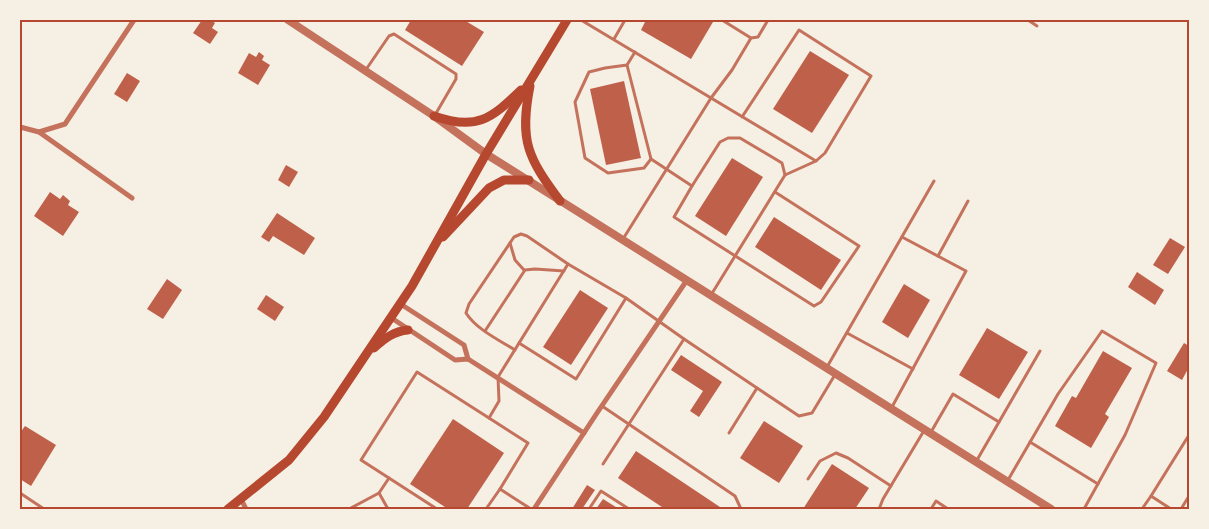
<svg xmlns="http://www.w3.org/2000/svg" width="1209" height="529" viewBox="0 0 1209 529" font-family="Helvetica,sans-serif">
<rect width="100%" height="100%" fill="#f6efe4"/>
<!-- building -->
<g fill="#bf614a">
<path d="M202,20H210L215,23L212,28L218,32L210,44L193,33Z"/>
<path d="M411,20H464L484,32L462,66L405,30Z"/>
<path d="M646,20H710L713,22L691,59L641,30Z"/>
<path d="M810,51L849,75L812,133L773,109Z"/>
<path d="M259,52L264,56L262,60L270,65L258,85L238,73L249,53L256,57Z"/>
<path d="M127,73L140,81L127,102L114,94Z"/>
<path d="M624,81L641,158L606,165L590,89Z"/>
<path d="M732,158L763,177L726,236L695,216Z"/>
<path d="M286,165L298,172L289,187L278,180Z"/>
<path d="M50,192L60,199L63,195L70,201L68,205L79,212L63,236L34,216Z"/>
<path d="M277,213L315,238L304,255L273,236L269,242L261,237Z"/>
<path d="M774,217L841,260L821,290L755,247Z"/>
<path d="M1170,238L1185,247L1168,274L1153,265Z"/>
<path d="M1137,272L1164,290L1155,305L1128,287Z"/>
<path d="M167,279L182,290L163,319L147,309Z"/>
<path d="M904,284L930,300L908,338L882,322Z"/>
<path d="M580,290L608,308L571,365L543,347Z"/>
<path d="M266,295L284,307L275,321L257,309Z"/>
<path d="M987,328L1028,352L999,399L959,375Z"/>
<path d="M1184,343L1189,346V367L1182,380L1167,371Z"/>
<path d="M1103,351L1132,368L1105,414L1109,417L1091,448L1055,426L1072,396L1076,398Z"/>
<path d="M681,355L722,382L699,417L690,411L703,391L671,370Z"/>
<path d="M453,419L504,453L467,509H448L410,484Z"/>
<path d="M764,421L803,446L779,483L740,458Z"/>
<path d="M25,426L56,445L31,486L20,479V433Z"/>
<path d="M636,451L723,509H665L618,478Z"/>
<path d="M832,464L869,488L855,509H803Z"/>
<path d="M587,485L595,490L582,509H572Z"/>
<path d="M603,499L619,509H596Z"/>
</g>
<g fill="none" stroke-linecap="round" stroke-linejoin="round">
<!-- service -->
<g stroke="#c5725c" stroke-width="3">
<path d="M581,20L816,161L825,153L871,76L799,30L742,117"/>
<path d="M1028,20L1037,26"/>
<path d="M751,38L758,37L768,20"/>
<path d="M614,39L625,20"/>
<path d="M635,52L627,65L605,68L589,72L575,102L585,158L608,173L644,168L651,159L692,186L720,142L728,138H740L782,163L785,175L711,295"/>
<path d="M627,65L651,159"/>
<path d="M365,71L389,36L394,34L456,74V79L435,115"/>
<path d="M785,175L816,161"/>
<path d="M692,186L674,217L814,306L821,302L859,246L775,192"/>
<path d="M623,239L711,98L732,70L751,38L722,20"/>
<path d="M510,243L515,260L524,270"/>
<path d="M938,256L968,201"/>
<path d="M485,331L525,270L535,269L564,271"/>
<path d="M847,333L913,369"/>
<path d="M519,343L576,379L626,298"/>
<path d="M515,350C499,340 476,329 466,313L469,304L514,237L521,234L527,236L568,264"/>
<path d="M827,367L934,181"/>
<path d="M602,406L735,496L741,509"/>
<path d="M892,407L966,271L902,237"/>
<path d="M489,418L528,443L500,489"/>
<path d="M999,422L1040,351"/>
<path d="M931,432L953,394L999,422L977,460"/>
<path d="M729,433L757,388L799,416L812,413L836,373"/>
<path d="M1030,442L1098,484"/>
<path d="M603,464L684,339L757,388"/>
<path d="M808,479L820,461L836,453L848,458L891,486"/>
<path d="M1008,480L1058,394L1102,331L1156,363L1125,435L1084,509"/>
<path d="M20,493L44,509"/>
<path d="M379,493L388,509"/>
<path d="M1151,496L1189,435"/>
<path d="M349,509L379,493L389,478"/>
<path d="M437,509L361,460L417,372L489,418L499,401L498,377L568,264L626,298L684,339"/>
<path d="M486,509L500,489L531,509"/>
<path d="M589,509L601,491L629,509"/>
<path d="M879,509L883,499L925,429"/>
<path d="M931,509L936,501L948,509"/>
<path d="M1142,509L1151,496L1171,509"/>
<path d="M1181,509L1189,496"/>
</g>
<!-- minor -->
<g stroke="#c5725c" stroke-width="5">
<path d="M20,127L39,132L132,198"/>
<path d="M39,132L65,124L134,20"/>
<path d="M399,303L464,345L468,359"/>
<path d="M390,317L455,360L468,359L584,433"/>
<path d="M241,499L246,509"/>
<path d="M534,509L597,413L687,280"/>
</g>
<!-- tertiary -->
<path stroke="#c5725c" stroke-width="8" d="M288,20L434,116L486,154L1051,509"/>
<!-- secondary -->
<g stroke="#b5482f" stroke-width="9">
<path d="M530,86C519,141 528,158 560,201"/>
<path d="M434,116C476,131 491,119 521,90"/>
<path d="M443,237L489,188L504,180H529"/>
<path d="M374,348C384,339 394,331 408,330"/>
<path d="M228,509L289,460L324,417L412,286L486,154L567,20"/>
</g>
</g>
<!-- border -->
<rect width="1209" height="529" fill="none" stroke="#f6efe4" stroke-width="42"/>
<rect x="21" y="21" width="1167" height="487" fill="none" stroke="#b5482f" stroke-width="2"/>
</svg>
